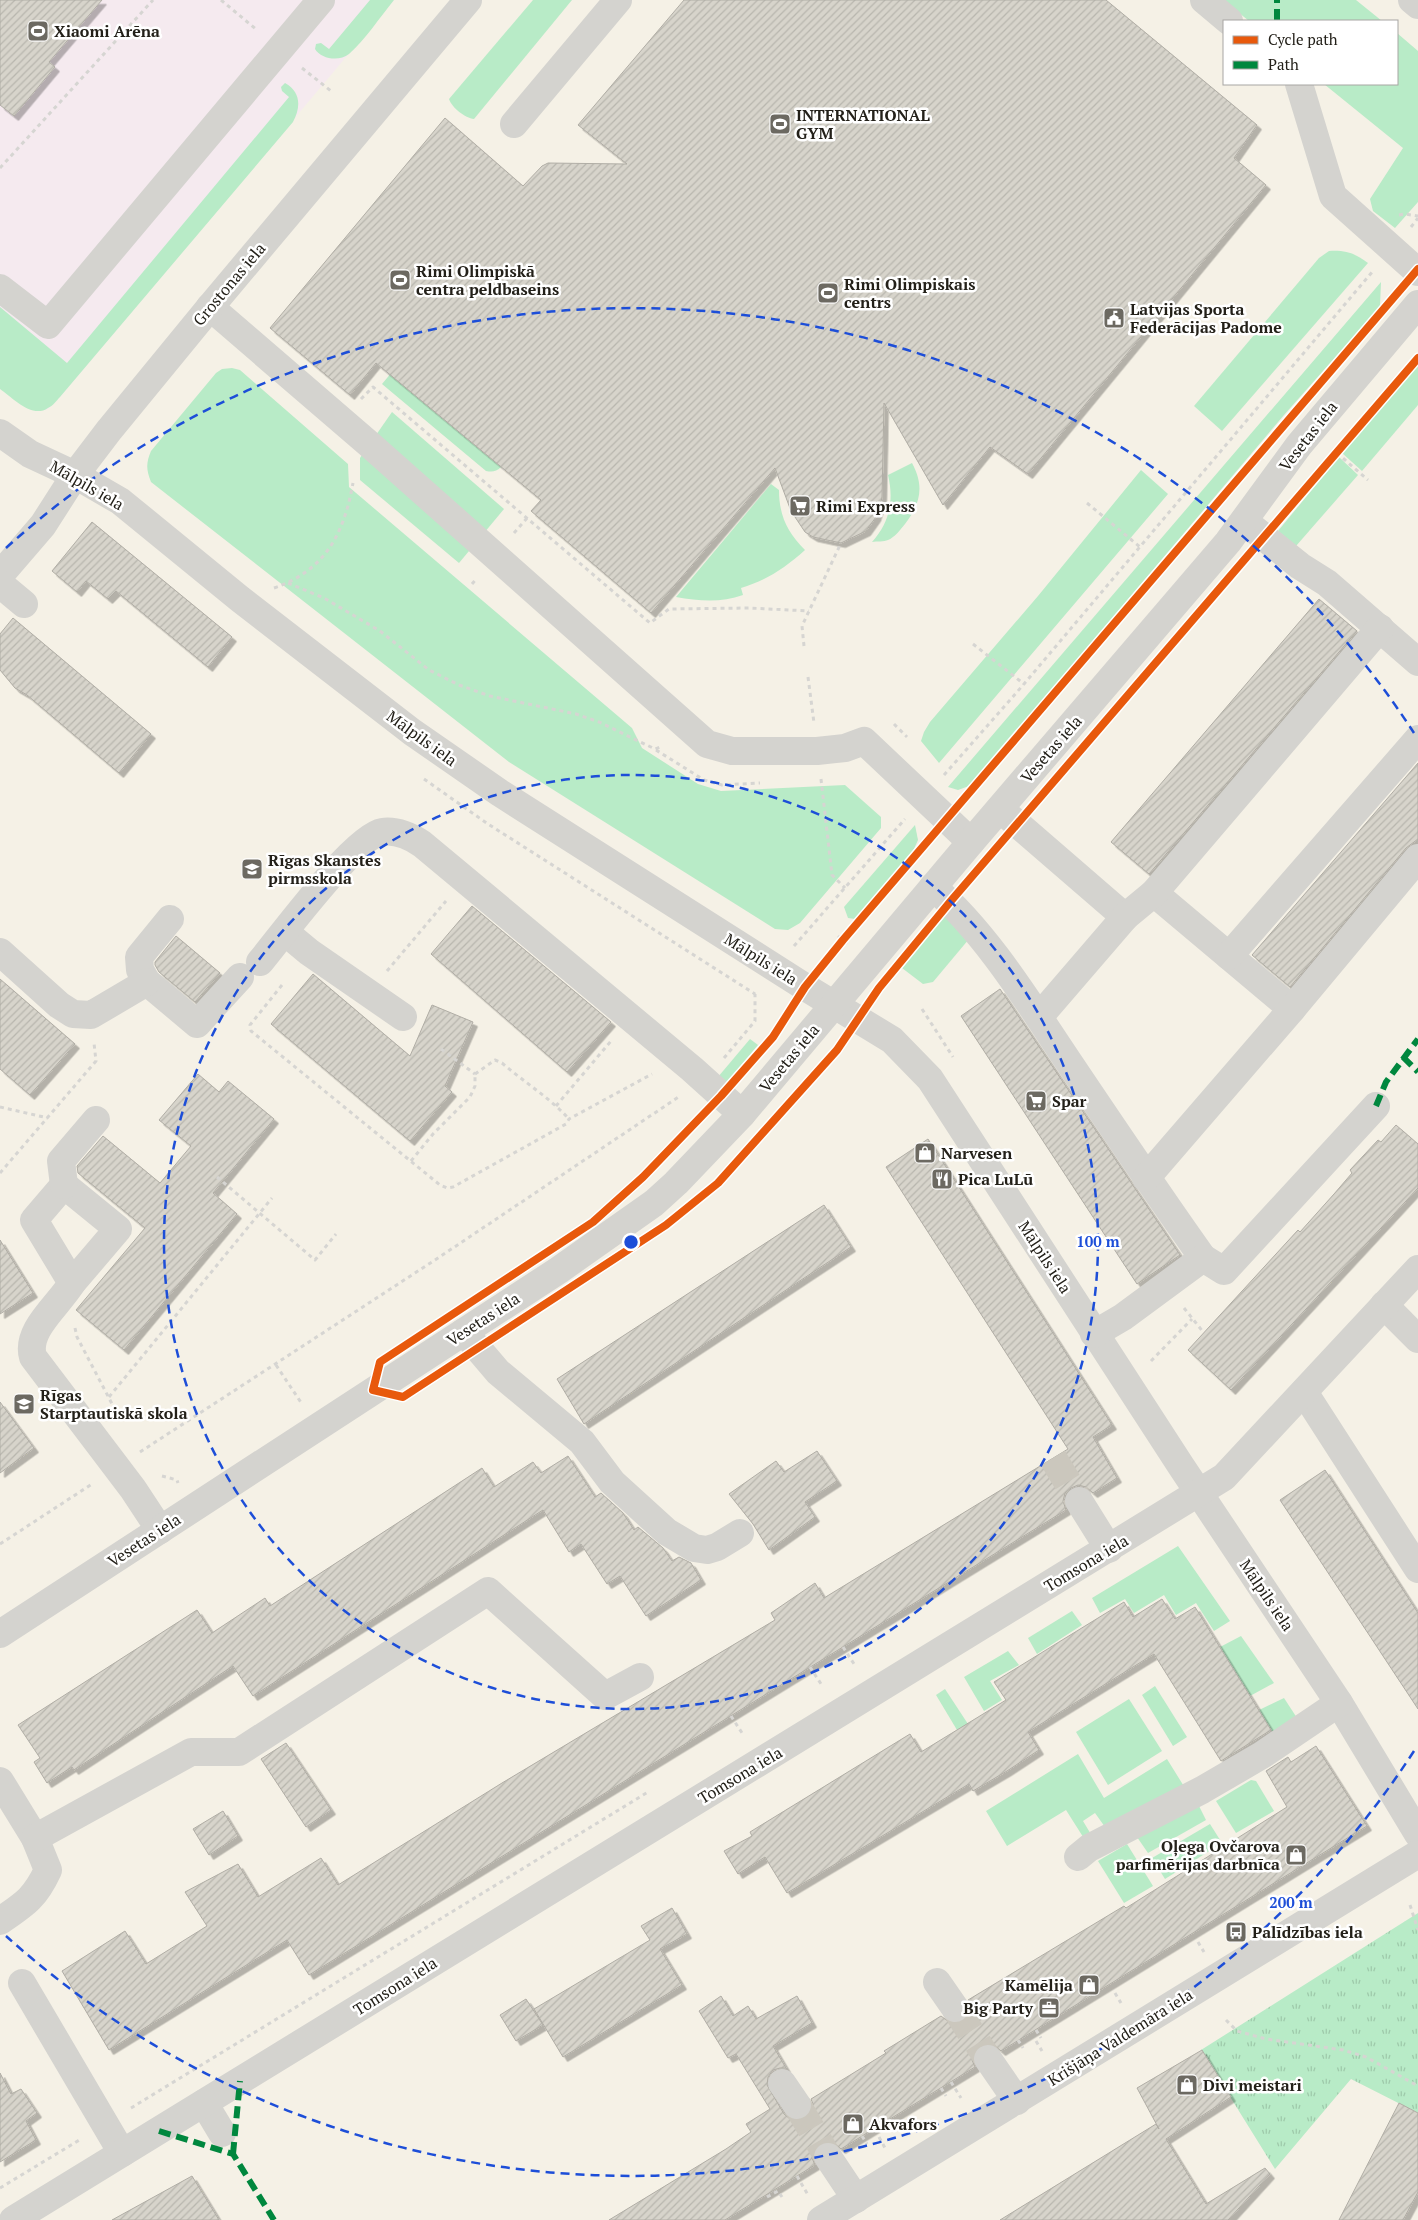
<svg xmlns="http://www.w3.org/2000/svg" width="1418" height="2220" viewBox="0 0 1418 2220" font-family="'PT Serif',serif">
<defs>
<pattern id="park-tufts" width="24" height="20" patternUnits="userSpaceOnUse" patternTransform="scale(1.25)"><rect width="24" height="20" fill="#b8ebc7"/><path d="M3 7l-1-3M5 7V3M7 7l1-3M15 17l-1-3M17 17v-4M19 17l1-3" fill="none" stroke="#9ec9aa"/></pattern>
<pattern id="building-hatch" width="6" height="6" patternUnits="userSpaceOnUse" patternTransform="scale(1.25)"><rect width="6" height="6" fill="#d7d4cb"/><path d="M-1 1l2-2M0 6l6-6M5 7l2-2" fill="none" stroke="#b8b6ae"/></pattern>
<filter id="shadow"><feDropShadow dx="4.5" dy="4.5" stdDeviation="0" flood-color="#0004"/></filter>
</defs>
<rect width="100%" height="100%" fill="#f5f1e6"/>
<!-- commercial -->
<path fill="#f5eaef" d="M0,0H394L60,397L48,409L37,411L0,389Z"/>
<!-- grass -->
<g fill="#b8ebc7">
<path d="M370,0H394C380,17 365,40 349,54C339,62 321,59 315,49L316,44L321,43L329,49Z"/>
<path d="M533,0H572L474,119C465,118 452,108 449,99Z"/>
<path d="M1223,0H1356L1382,21H1249Z"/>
<path d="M1397,33L1418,51V202L1395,228L1373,211L1370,199L1403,148L1324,84H1397Z"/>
<path d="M285,83C301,92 301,107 293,122L60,397C56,401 53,406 48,408C32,419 13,398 0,389V307L67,363L289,97L282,91L281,87Z"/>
<path d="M1329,251C1345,250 1355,253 1368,263L1222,431L1194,406L1319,258Z"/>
<path d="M1381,282L1380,306L1370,318L1284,415L974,781L969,786L958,790L948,787Z"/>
<path d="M402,360L403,385L501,467C496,472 492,472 486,471L382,384Z"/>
<path d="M1418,365V405L1362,471L1342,453Z"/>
<path d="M232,368L240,370L348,464L349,487L632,728L642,748L698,784L721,791L845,785L881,817V828L800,923L788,930L775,929L509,762L151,482C146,469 146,463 151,451L216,373L222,369Z"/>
<path d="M392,412L504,509L459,563L360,480V458Z"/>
<path d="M1339,457L1358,475L1296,546L1278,531Z"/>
<path d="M912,463C925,487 920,504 905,524C901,529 894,538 888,540C884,542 877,541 872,542C890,522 894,500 888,475Z"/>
<path d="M1141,470L1168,494L939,763L921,741L924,732L930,722L1038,596Z"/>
<path d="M771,484L779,490C779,515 787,532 805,550C785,568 767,580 741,588L743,595C721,603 699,601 676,597Z"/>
<path d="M915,825L918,840L914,849L855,919L848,918L844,907Z"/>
<path d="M945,916L969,939L933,982L923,984L902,968Z"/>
<path d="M750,1039L758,1045L725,1084L718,1077Z"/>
<path d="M1178,1546L1230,1621L1214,1631L1196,1603L1176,1615L1164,1595L1134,1613L1125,1599L1100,1613L1092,1598Z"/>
<path d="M1072,1611L1082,1625L1037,1654L1028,1638Z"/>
<path d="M1241,1636L1274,1683L1250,1696L1220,1647Z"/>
<path d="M1008,1651L1019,1665L990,1681L1002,1700L984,1711L964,1677Z"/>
<path d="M1155,1686L1187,1737L1173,1746L1142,1695Z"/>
<path d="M945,1689L968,1724L957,1730L936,1695Z"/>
<path d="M1284,1698L1299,1721L1275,1736L1259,1710Z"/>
<path d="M1129,1699L1162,1751L1108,1785L1076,1732Z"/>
<path d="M1078,1754L1104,1798L1167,1759L1185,1788L1105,1827L1095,1813L1083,1821L1092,1836L1085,1840L1066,1810L1007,1846L986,1811Z"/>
<path d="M1251,1780L1256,1781L1274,1811L1236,1833L1216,1801Z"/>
<path d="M1198,1804L1206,1820L1148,1853L1137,1837Z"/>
<path d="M1210,1824L1222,1843L1165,1879L1152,1858Z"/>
<path d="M1127,1844L1153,1886L1124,1903L1098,1861Z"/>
</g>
<!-- park -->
<path fill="url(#park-tufts)" d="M1418,1913V2113L1351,2079L1275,2169L1201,2050Z"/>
<!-- building -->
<g fill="url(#building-hatch)" stroke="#b0ada5" filter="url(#shadow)">
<path d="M0,0H102L49,62L55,67L14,116L0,105Z"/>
<path d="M684,0H1106L1257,125L1234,158L1266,185L1028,474L990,447L943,505L884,403L882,498L876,517L866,531L841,543L813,537L805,532L791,511L775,468L651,613L531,511L541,500L376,363L350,395L270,328L445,118L523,186L542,166L548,163L627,164L578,125Z"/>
<path d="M92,522L232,637L208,667L116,591L108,599L86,581L77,592L52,571Z"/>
<path d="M1319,599L1357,631L1149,874L1111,842Z"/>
<path d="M13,618L151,734L119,773L27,695L15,688L0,670V634Z"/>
<path d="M1418,763V839L1406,848L1290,987L1252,955Z"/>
<path d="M472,906L611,1022L567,1072L431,954Z"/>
<path d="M176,936L220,973L195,1002L159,972L155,965V962Z"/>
<path d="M313,974L410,1056L432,1005L473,1022L445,1086L452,1092L410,1141L271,1024Z"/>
<path d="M0,979L75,1044L30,1095L0,1069Z"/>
<path d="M1000,989L1180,1255L1137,1284L961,1016Z"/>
<path d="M198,1074L219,1092L228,1081L274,1119L213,1193L237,1214L124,1350L76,1310L145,1228L78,1173L77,1166L103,1136L160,1183L191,1146L159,1120Z"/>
<path d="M1396,1125L1418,1144V1188L1231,1390L1188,1350L1298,1230L1300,1232L1334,1194L1352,1173L1350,1170L1378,1140L1381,1142Z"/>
<path d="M928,1139L1112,1425L1093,1437L1117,1478L1093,1493L1086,1487L1078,1485L1071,1488L1065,1493L1063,1501L1066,1510L309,1975L287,1940L109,2050L62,1971L125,1931L146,1964L207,1926L185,1892L238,1864L258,1897L321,1858L338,1885L502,1783L775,1620L771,1613L815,1583L824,1598L1068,1449L886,1167Z"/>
<path d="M824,1205L851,1247L584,1424L557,1379Z"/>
<path d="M0,1240L33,1293L0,1314Z"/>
<path d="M0,1402L34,1448L0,1473Z"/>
<path d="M817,1451L837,1481L805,1502L815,1517L769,1550L753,1524L729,1494L776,1461L784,1472Z"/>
<path d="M568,1456L595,1497L601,1493L623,1513L634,1530L638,1527L663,1548L672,1561L679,1557L691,1563L701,1580L646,1616L620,1576L607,1584L581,1544L569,1552L543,1510L253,1696L233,1666L74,1770L72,1767L47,1783L34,1762L40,1758L18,1725L197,1610L212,1633L265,1598L270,1606L482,1468L494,1487L533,1462L541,1473Z"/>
<path d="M1325,1470L1418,1613V1709L1280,1500Z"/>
<path d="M1162,1599L1175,1619L1195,1607L1271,1730L1221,1761L1154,1654L1028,1732L1039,1750L1007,1771L973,1791L969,1784L787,1893L765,1857L738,1874L724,1851L752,1836L750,1832L910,1734L921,1752L1006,1700L994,1682L1124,1602L1133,1617Z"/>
<path d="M286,1743L331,1810L306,1827L261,1759Z"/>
<path d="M1316,1746L1367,1826L1001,2051L994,2045L986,2044L980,2046L974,2053L972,2060L975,2067L841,2149L834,2143L827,2142L820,2144L814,2151L812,2158L815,2165L725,2220H609L726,2149L751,2132L746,2124L770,2109L736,2054L728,2058L699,2011L721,1996L733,2016L748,2006L756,2019L797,1996L812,2023L773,2046L786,2068H780L773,2070L768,2077L767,2085L784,2114L790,2119L798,2121L805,2118L811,2111L813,2104L811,2099L886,2053L884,2051L941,2016L949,2022L957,2023L963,2021L969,2014L970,2006L968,2000L1124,1906L1126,1908L1287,1807L1266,1771L1288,1757L1291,1762Z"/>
<path d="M223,1811L238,1836L209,1855L193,1829Z"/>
<path d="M672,1908L687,1934L660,1949L682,1985L563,2057L534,2009L650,1940L641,1926Z"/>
<path d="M526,1999L543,2025L516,2041L500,2015Z"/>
<path d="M1202,2050L1231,2097L1166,2139L1206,2204L1265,2168L1270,2174L1228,2220H1000L1156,2124L1159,2129L1137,2088Z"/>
<path d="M0,2073L11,2094L21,2089L37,2113L26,2121L36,2140L0,2162Z"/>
<path d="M1399,2103L1418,2113V2192L1403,2220H1339Z"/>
<path d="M192,2176L219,2220H112Z"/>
</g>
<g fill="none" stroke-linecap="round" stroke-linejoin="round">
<!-- minor-tunnel -->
<g stroke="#cbc7bd" stroke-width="28" stroke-dasharray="28 14" stroke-linecap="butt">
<path d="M1053,1458L1079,1501"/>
<path d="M955,2008L988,2059"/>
<path d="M797,2105L828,2157"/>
</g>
<!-- path -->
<g stroke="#d6d5d2" stroke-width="3" stroke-dasharray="4 4" stroke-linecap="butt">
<path d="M221,0L257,30"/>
<path d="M302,68L331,91"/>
<path d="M0,168L153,0"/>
<path d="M1399,215L1405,214L1418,216"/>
<path d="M1411,227L1418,218"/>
<path d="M361,399L373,387L650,623L669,609L749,608L809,611"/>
<path d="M1337,453L1368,480"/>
<path d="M1087,503L1140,547"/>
<path d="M514,533L527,518"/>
<path d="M288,583L324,598L380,631L429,670L459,685L490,696L576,714L599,722L655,749L663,746"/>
<path d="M472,584L477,578"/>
<path d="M274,588C326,570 344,533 353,483"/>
<path d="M973,644L1024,684"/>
<path d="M804,646L802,626L841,543"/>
<path d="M808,677L814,723"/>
<path d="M894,724L907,737"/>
<path d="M656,750L704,780L722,785L760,783"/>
<path d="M944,775L1024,684L1373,271"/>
<path d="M424,779L488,824L755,994"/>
<path d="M821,779L832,875L845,888"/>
<path d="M838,936L847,944"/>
<path d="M794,946L905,819"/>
<path d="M387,971L446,901"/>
<path d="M282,985L250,1025L251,1031L440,1185L447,1188L453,1187L566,1124L569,1119L652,1074"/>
<path d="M922,1009L953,1057"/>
<path d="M441,1049L475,1074"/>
<path d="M724,1058L755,1021V994L757,991"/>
<path d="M475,1074L495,1060L502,1063C524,1082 550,1098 569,1119"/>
<path d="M814,1074L819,1078"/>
<path d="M556,1106L611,1041"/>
<path d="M0,1107L48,1118"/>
<path d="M411,1161L433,1134L470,1097L475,1086V1074"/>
<path d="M0,1173L96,1061L94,1043"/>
<path d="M217,1177L315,1260L336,1234"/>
<path d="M1184,1308L1204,1333"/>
<path d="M75,1328L77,1337L121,1421"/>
<path d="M1151,1361L1192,1319"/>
<path d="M276,1365L302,1404"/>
<path d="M109,1397L272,1198"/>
<path d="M140,1452L438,1258L680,1096"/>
<path d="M162,1476L177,1480L178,1483"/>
<path d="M0,1544L92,1484"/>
<path d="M843,1647L856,1667"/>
<path d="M810,1667L823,1687"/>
<path d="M731,1716L744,1736"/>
<path d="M1410,1905L1418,1930"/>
<path d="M1198,1942L1204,1952"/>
<path d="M1115,1993L1121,2003"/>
<path d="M1226,2020L1237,2031L1266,2039L1343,2050L1366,2057L1418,2086"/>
<path d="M1036,2030L1041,2038"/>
<path d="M1018,2040L1023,2048"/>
<path d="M1036,2041L1042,2051"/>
<path d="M951,2082L961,2098"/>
<path d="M941,2088L946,2096"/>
<path d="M131,2108L648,1792"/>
<path d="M883,2121L889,2131"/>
<path d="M862,2136L867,2144"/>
<path d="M879,2137L885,2148"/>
<path d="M797,2176L808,2195"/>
<path d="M0,2188L81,2139"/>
<path d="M767,2197L778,2191L782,2197"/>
</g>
<!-- minor -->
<g stroke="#d4d3cf" stroke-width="28">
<path d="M1204,0L1229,21"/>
<path d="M1412,0L1418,5"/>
<path d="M1299,84L1333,196L1418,272"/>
<path d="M514,124L618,0"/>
<path d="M0,288L48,325L321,0"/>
<path d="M210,307L369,444L707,744L732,751H817L845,748L864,741L971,842"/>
<path d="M0,433L30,454L75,475L120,501L240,599L412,732L500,793L805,987L892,1040L930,1079L1181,1466L1339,1703L1418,1834"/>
<path d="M1244,521L1300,566L1327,583L1418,662"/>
<path d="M0,575L43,525L75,475L110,429L210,307L468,0"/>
<path d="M0,584L24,604"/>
<path d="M1000,809L1125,917"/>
<path d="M933,887C986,933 1027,1000 1066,1058C1111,1125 1156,1192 1203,1258"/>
<path d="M1154,893L1292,1009"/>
<path d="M170,919L139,957L140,970L147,982L197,1024L240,977"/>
<path d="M285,932L309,952L403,1017"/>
<path d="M0,952L59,1005L73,1014L91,1015L147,982"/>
<path d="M1229,956L1418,739"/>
<path d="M260,962C281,937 355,836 382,832C396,830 410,836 422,844L692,1069L742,1114"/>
<path d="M1039,1017L1125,917L1154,893L1380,628"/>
<path d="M1146,1178L1292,1009L1418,858"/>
<path d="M64,1185L118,1229L72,1283L34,1220Z"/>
<path d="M64,1185L61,1161L96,1120"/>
<path d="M72,1283C59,1305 25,1330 33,1357L133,1489L160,1530"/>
<path d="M1384,1305L1418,1339"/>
<path d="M464,1332L498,1372L582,1442L612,1482L667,1532L694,1548L707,1550L717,1547L740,1533"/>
<path d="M1094,1334L1123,1317L1203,1258L1224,1271L1376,1106"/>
<path d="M1304,1392L1418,1569"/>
<path d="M1079,1501L1109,1549"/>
<path d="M0,1634L559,1270L654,1203L676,1183L742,1114L971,842L1228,542L1299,445L1418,304"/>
<path d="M0,1781L35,1838L48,1870C35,1898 25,1904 0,1921"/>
<path d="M35,1838L191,1752H239L488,1591L605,1696L640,1677"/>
<path d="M1078,1857L1089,1848L1202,1790L1262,1755L1339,1703"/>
<path d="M937,1982L955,2008"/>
<path d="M22,1983L122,2153"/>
<path d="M988,2059L1017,2101"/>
<path d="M782,2083L797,2105"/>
<path d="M204,2103L222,2133"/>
<path d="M828,2157L856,2199"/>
<path d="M13,2220L1224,1477L1418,1269"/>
</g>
<!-- major -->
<path stroke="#d4d3cf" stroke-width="28" d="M821,2220L1418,1854"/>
<!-- quiet -->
<g stroke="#00873e" stroke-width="6" stroke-dasharray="12 6" stroke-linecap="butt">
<path d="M1277,21V0"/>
<path d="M1403,1057L1418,1072"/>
<path d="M1376,1106L1386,1082L1418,1039"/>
<path d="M159,2131L233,2154L274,2220"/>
<path d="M233,2154L240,2081"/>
</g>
<!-- cycleway casing -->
<g stroke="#fff" stroke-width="11">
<path id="cycleway" d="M1418,269L843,940L805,987L773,1037L721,1096L643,1177L593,1222L380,1362L373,1390L403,1397L666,1225L718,1183L837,1050L879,988L950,902L1418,358"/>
</g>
<!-- cycleway -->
<use href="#cycleway" stroke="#e8590c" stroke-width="8"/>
</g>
<!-- distance rings -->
<g fill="none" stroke="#1d4ed8" stroke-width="2.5" stroke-dasharray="9 6">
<circle cx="631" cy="1242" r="467"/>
<path d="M1414 1751A934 934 0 0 1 6 1936M6 548A934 934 0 0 1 1414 733"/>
</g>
<!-- icons -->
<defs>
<g id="stadium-square" transform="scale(1.125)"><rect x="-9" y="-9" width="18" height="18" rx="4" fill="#6c6961" stroke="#fff"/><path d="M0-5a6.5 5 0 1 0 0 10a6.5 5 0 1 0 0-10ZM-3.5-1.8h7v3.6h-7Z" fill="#fff"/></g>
<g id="civic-square" transform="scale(1.125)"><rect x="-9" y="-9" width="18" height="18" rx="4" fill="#6c6961" stroke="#fff"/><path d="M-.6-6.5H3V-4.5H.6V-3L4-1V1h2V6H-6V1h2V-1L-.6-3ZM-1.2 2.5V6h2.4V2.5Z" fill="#fff"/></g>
<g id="supermarket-square" transform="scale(1.125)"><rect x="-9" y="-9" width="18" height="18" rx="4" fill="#6c6961" stroke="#fff"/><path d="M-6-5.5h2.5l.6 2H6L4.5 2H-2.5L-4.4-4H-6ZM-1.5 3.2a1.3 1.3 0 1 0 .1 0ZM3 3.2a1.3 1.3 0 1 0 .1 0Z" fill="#fff"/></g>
<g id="school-square" transform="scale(1.125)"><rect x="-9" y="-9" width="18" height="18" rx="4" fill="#6c6961" stroke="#fff"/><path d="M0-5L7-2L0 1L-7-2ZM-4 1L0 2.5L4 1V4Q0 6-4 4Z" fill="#fff"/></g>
<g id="shop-square" transform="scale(1.125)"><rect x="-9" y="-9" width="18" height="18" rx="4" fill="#6c6961" stroke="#fff"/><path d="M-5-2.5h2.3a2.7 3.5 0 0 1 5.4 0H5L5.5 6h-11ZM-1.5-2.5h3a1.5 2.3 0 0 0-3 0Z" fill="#fff"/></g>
<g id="restaurant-square" transform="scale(1.125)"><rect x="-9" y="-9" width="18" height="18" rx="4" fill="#6c6961" stroke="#fff"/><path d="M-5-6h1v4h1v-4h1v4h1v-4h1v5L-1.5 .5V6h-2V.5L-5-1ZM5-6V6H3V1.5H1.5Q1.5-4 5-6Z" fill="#fff"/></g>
<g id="bus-square" transform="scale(1.125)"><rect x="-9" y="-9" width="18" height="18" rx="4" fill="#6c6961" stroke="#fff"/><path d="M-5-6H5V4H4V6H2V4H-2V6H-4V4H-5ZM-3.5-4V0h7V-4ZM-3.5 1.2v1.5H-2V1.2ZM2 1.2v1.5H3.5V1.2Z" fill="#fff"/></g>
<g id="office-square" transform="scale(1.125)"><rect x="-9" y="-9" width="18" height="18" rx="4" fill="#6c6961" stroke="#fff"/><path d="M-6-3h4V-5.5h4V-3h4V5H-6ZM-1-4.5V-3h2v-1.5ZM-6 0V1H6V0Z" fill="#fff"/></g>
</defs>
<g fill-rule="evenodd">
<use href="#stadium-square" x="38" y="31"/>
<use href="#stadium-square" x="780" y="124"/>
<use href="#stadium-square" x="400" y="280"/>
<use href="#stadium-square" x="828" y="293"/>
<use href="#civic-square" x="1114" y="318"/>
<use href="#supermarket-square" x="800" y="506"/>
<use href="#school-square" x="252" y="869"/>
<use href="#supermarket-square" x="1036" y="1101"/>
<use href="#shop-square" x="925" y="1153"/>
<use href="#restaurant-square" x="942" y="1179"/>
<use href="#school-square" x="24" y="1404"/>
<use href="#shop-square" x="1296" y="1855"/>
<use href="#bus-square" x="1236" y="1932"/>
<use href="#shop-square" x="1089" y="1985"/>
<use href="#office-square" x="1049" y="2008"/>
<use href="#shop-square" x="1187" y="2085"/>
<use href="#shop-square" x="853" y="2124"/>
</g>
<g text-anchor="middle" stroke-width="5" stroke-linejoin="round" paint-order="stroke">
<!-- poi labels -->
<g font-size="16" font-weight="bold" fill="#232019" stroke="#fff" text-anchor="start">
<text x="54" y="37">Xiaomi Arēna</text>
<text x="796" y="121">INTERNATIONAL<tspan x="796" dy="18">GYM</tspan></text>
<text x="416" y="277">Rimi Olimpiskā<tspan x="416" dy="18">centra peldbaseins</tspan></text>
<text x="844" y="290">Rimi Olimpiskais<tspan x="844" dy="18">centrs</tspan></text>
<text x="1130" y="315">Latvijas Sporta<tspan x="1130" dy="18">Federācijas Padome</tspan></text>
<text x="816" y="512">Rimi Express</text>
<text x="268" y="866">Rīgas Skanstes<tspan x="268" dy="18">pirmsskola</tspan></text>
<text x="1052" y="1107">Spar</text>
<text x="941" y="1159">Narvesen</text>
<text x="958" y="1185">Pica LuLū</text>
<text x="40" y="1401">Rīgas<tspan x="40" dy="18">Starptautiskā skola</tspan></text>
<text x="1280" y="1852" text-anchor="end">Oļega Ovčarova<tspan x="1280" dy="18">parfimērijas darbnīca</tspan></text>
<text x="1252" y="1938">Palīdzības iela</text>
<text x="1073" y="1991" text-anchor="end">Kamēlija</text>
<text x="1033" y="2014" text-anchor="end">Big Party</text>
<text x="1203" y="2091">Divi meistari</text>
<text x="869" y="2130">Akvafors</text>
</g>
<!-- street labels -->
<g font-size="16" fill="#232019" stroke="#fff">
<text transform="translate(229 284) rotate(-50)" y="6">Grostonas iela</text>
<text transform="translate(1308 436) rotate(-52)" y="6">Vesetas iela</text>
<text transform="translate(87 485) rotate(30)" y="6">Mālpils iela</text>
<text transform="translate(422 738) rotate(36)" y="6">Mālpils iela</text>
<text transform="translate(1051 749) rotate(-49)" y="6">Vesetas iela</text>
<text transform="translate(761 959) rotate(32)" y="6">Mālpils iela</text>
<text transform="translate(789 1058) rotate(-50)" y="6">Vesetas iela</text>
<text transform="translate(1045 1257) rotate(57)" y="6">Mālpils iela</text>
<text transform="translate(483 1319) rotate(-33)" y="6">Vesetas iela</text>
<text transform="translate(144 1540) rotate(-33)" y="6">Vesetas iela</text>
<text transform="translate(1086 1563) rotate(-31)" y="6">Tomsona iela</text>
<text transform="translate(1267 1595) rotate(56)" y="6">Mālpils iela</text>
<text transform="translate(740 1775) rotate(-31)" y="6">Tomsona iela</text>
<text transform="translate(395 1986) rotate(-32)" y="6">Tomsona iela</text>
<text transform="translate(1120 2037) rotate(-32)" y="6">Krišjāņa Valdemāra iela</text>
</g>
</g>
<circle cx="631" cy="1242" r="8" fill="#1d4ed8" stroke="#fff" stroke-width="2.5"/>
<g font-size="15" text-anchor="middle" font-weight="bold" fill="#1d4ed8" stroke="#fff" stroke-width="5" stroke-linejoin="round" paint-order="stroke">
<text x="1098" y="1247">100 m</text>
<text x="1291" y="1908">200 m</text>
</g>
<!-- legend -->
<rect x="1223" y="20" width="175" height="65" fill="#ffffff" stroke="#a7a6a3"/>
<rect x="1233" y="36" width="25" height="8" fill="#e8590c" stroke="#a7a6a3"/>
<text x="1268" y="45" font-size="15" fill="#232019">Cycle path</text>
<rect x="1233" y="61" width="25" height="8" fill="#00873e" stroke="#a7a6a3"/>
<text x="1268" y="70" font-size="15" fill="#232019">Path</text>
</svg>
